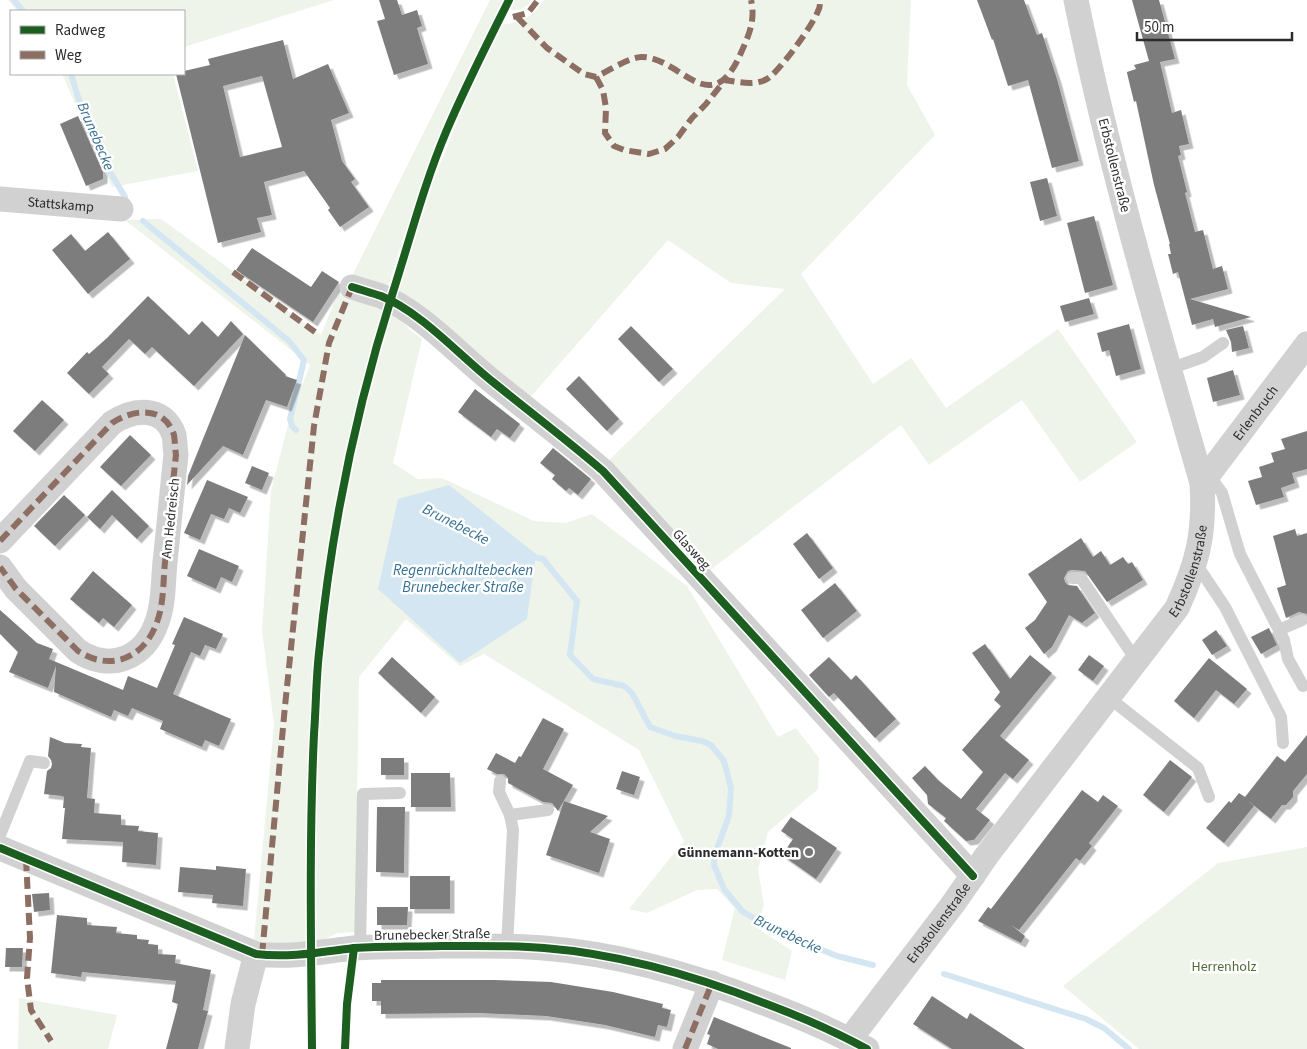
<svg xmlns="http://www.w3.org/2000/svg" width="1307" height="1049" viewBox="0 0 1307 1049" font-family="'Source Sans 3',sans-serif">
<defs>
<filter id="shadow"><feDropShadow dx="4.5" dy="4.5" stdDeviation="0" flood-color="#0004"/></filter>
</defs>
<rect width="100%" height="100%" fill="#fff"/>
<!-- green -->
<g fill="#eff4ea">
<path d="M8,0H334L184,47V11H17Z"/>
<path d="M490,0H504C492,23 480,45 469,68C436,140 410,215 387,290L352,276Z"/>
<path d="M514,0H533C526,7 519,13 509,9Z"/>
<path d="M544,0H911L907,85L935,135L801,274L873,384L911,358L946,408L1058,329L1137,442L1080,482L1022,400L929,465L901,425L705,574L605,464L785,289L731,283L668,240L527,401L397,293L435,177L466,100L501,25C523,22 531,18 544,0Z"/>
<path d="M62,74H173L198,171L112,187Z"/>
<path d="M161,219L321,335L339,290L363,303L394,311L410,330L422,339L393,463L418,479L442,478L534,521L566,523L592,514L687,586L778,737L796,728L819,758L818,789L768,832L758,869L764,905L756,927L792,951L785,980L722,960L735,908L717,889L697,890L647,913L629,909L684,841L639,750L484,654L460,666L406,619L359,677L355,932L337,933L321,941L284,945L254,941L274,724L262,631L271,491L290,417L310,365L125,220Z"/>
<path d="M1307,847V1049H1139L1063,986L1218,863Z"/>
<path d="M19,998L117,1015L108,1049H18Z"/>
</g>
<!-- water -->
<path fill="#d4e6f2" d="M449,485L536,554L527,619L460,663L378,589L398,499Z"/>
<g fill="none" stroke-linecap="round" stroke-linejoin="round">
<!-- stream -->
<g stroke="#d4e6f2" stroke-width="6">
<path d="M14,0L23,11"/>
<path d="M71,74L82,110L101,157L125,197"/>
<path d="M143,221L289,341L304,360L290,419L292,426L296,430"/>
<path d="M529,556L543,559L577,601L570,655L593,679L624,686L632,693L650,727L675,736L702,741L711,745L724,761L731,788L729,816L715,854L714,865L724,889L742,911L773,930L837,956L873,965"/>
<path d="M944,974L1086,1019L1104,1028L1129,1049"/>
</g>
</g>
<!-- building -->
<g fill="#7d7d7d" fill-rule="evenodd" filter="url(#shadow)">
<path d="M379,0H397L402,15L417,10L422,26L417,28L428,64L394,75L377,21L385,19Z"/>
<path d="M977,0H1024L1037,35L1042,33L1057,79L1079,161L1052,168L1028,80L1008,86L993,39L992,40Z"/>
<path d="M1132,0H1159L1175,59L1160,62L1172,113L1181,110L1189,144L1179,146L1181,155L1178,156L1187,192L1185,193L1195,232L1203,230L1213,269L1222,266L1228,289L1190,299L1251,317L1215,327L1213,319L1192,325L1178,272L1173,274L1168,254H1171L1169,244H1170L1154,185L1136,101L1134,102L1127,73V72L1136,69L1134,65L1149,61Z"/>
<path d="M283,40L293,79L328,64L349,113L331,120L342,161L355,179L351,182L369,207L340,227L328,210L330,208L304,171L264,182L272,215L257,218L261,232L218,243L176,74H184V71L210,65L208,59ZM262,76L282,147L240,157L223,86Z"/>
<path d="M78,116L103,172V179L86,186L60,124Z"/>
<path d="M1047,178L1057,216L1040,221L1030,182Z"/>
<path d="M1094,216L1113,285L1085,293L1067,223Z"/>
<path d="M108,232L130,259L88,294L52,250L71,234L85,251Z"/>
<path d="M252,248L311,287L322,271L339,282L313,322L236,270Z"/>
<path d="M148,296L189,335L202,321L218,337L231,321L243,334L194,386L152,347L145,354L129,339L102,367L109,374L89,394L67,373L87,352L89,354L107,338Z"/>
<path d="M1089,298L1094,314L1065,322L1060,306Z"/>
<path d="M1129,324L1141,369L1116,376L1109,350L1102,352L1097,333Z"/>
<path d="M631,326L673,369L659,382L618,339Z"/>
<path d="M1243,326L1249,348L1232,352L1231,342L1226,330Z"/>
<path d="M245,335L286,375L285,376L297,380L287,407L266,400L243,455L223,446L187,485L188,476Z"/>
<path d="M1233,370L1240,395L1213,402L1207,378Z"/>
<path d="M579,376L619,419L607,431L566,389Z"/>
<path d="M475,389L520,424L510,438L497,429L491,437L458,412Z"/>
<path d="M42,400L64,420L35,451L13,431Z"/>
<path d="M1307,431V469L1292,473L1295,483L1281,488L1284,497L1256,505L1248,481L1262,477L1259,467L1274,462L1271,453L1285,449L1281,439Z"/>
<path d="M130,435L151,455L121,486L100,467Z"/>
<path d="M553,448L591,479L578,495L569,488L566,491L552,479L555,475L540,463Z"/>
<path d="M252,466L269,473L262,490L245,483Z"/>
<path d="M207,480L248,497L240,513L229,508L224,519L211,514L200,540L184,533Z"/>
<path d="M112,490L149,526L137,539L112,515L100,529L87,517Z"/>
<path d="M64,495L85,515L55,546L34,526Z"/>
<path d="M1295,529L1297,536L1307,533V614L1299,612L1284,619L1286,618L1277,588L1286,585L1273,536Z"/>
<path d="M807,533L833,568L819,579L793,544Z"/>
<path d="M1081,538L1093,557L1101,551L1110,565L1123,557L1128,564L1132,562L1143,580L1107,602L1085,571L1072,570L1068,571L1064,578L1065,582L1068,585L1077,586L1095,613L1082,623L1069,615L1052,647L1044,654L1025,628L1035,620L1047,602L1028,574Z"/>
<path d="M199,549L239,566L232,582L221,577L216,589L187,576Z"/>
<path d="M93,571L132,605L114,627L103,618L99,623L70,599Z"/>
<path d="M835,583L857,611L823,638L801,610Z"/>
<path d="M0,610L37,643L53,649L49,659L123,690L128,676L157,688L175,645L172,644L184,617L223,634L216,649L205,645L200,656L191,652L173,694L231,719L219,746L205,740L202,747L160,729L163,721L132,708L128,716L114,710L111,717L54,692L56,666L48,688L9,672L18,652L0,634Z"/>
<path d="M1269,628L1277,645L1261,654L1251,637Z"/>
<path d="M1216,630L1227,646L1212,655L1202,640Z"/>
<path d="M985,644L1010,679L1030,655L1052,673L1000,736L1029,760L1013,779L1005,773L976,809L990,820L974,840L966,841L944,821L946,818L928,804L927,795L912,778L925,766L938,780L961,799L983,772L962,750L1001,706L994,700L1000,692L972,653Z"/>
<path d="M1089,655L1104,666L1093,681L1078,670Z"/>
<path d="M392,657L435,697L421,713L378,673Z"/>
<path d="M829,657L851,680L856,675L896,719L875,738L834,693L829,697L809,675Z"/>
<path d="M1209,658L1247,689L1234,704L1216,690L1194,718L1174,701Z"/>
<path d="M543,718L564,729L543,769L573,785L558,811L552,803L543,802L508,783V778L504,774H497L487,769L496,753L515,763L519,756L521,757Z"/>
<path d="M1307,735V774L1293,791V797L1286,805H1282L1271,819L1247,800L1254,806L1224,843L1206,828L1229,801L1231,803L1239,793L1245,797L1277,756L1285,762Z"/>
<path d="M50,737L65,743L82,744L81,747L91,748L87,798L95,799L94,813L121,815V825L139,826L138,831L158,833L156,865L122,862L123,842L62,839L65,808H63L64,797L62,796L44,794L47,771L51,768L52,764L51,760L48,756Z"/>
<rect x="381" y="758" width="23" height="17"/>
<path d="M1170,760L1192,777L1164,812L1143,795Z"/>
<path d="M622,771L640,777L634,795L616,789Z"/>
<path d="M411,773H450L451,807H411Z"/>
<path d="M1082,790L1098,802L1103,795L1118,806L1089,843L1092,846L1080,861L1076,858L1019,930L1011,925L1025,936L1021,943L978,921L988,907L991,909Z"/>
<path d="M564,801L608,816L590,832L610,839L599,873L546,855Z"/>
<path d="M377,807H405L404,873L376,872Z"/>
<path d="M791,817L837,848L816,879L782,855L793,839L781,831Z"/>
<path d="M216,866L246,869L243,906L212,903L213,895L178,892L180,867L216,870Z"/>
<rect x="410" y="876" width="40" height="33"/>
<path d="M49,893L50,910L34,912L32,894Z"/>
<path d="M377,907H408L407,925H377Z"/>
<path d="M57,915L87,918V925L117,927L116,933L137,935V939L149,940L148,944L158,945V954L176,955L175,963L211,970L203,1010L208,1011L198,1049H166L178,1004L172,1002L176,981L82,972L81,977L51,973Z"/>
<path d="M6,948H23L22,967H5Z"/>
<path d="M381,980H494L551,982L613,992L663,1004L662,1008L671,1010L667,1027L658,1025L655,1037L605,1025L546,1016L479,1013L381,1014V1001H372V983H381Z"/>
<path d="M932,996L967,1019L970,1013L1025,1049H952L913,1024Z"/>
<path d="M714,1017L791,1048V1049H718L707,1044L710,1035L707,1034Z"/>
</g>
<g fill="none" stroke-linecap="round" stroke-linejoin="round">
<!-- lane -->
<g stroke="#d1d1d1" stroke-width="12">
<path d="M1169,369L1203,357L1223,343"/>
<path d="M1209,475L1222,493L1240,554L1279,630L1302,620"/>
<path d="M1195,562L1225,607L1281,717L1283,743"/>
<path d="M1072,578H1081L1136,660"/>
<path d="M1279,630L1284,640L1288,659L1303,686"/>
<path d="M1108,697L1198,768L1209,797"/>
<path d="M500,781L499,792L510,815L513,830L507,946"/>
<path d="M510,815L548,810"/>
<path d="M0,835L30,761L44,763"/>
<path d="M360,948L363,794L400,793"/>
</g>
<!-- street -->
<g stroke="#d1d1d1" stroke-width="25">
<path id="s1" d="M0,199L121,209"/>
<path d="M352,287C361,290 372,293 381,296C421,312 459,355 493,382C530,412 567,440 603,471L973,876"/>
<path id="s2" d="M1202,483L1307,344"/>
<path d="M0,541L112,423C133,409 164,405 174,435C175,441 175,448 176,455C172,490 169,526 165,562C163,582 164,603 157,622C144,659 110,672 78,651L16,589L0,567"/>
<path d="M0,848L256,954C289,958 321,952 354,948C383,946 412,947 441,946C475,946 510,945 544,948C620,954 693,975 764,1003C799,1016 834,1031 867,1049"/>
<path id="s3" d="M850,1039L953,904L987,855L1177,608C1198,562 1205,533 1202,483C1156,323 1109,163 1076,0"/>
<path d="M237,1049L243,1004L256,954"/>
<path d="M685,1049L712,983"/>
</g>
<!-- quiet -->
<g stroke="#8d6e63" stroke-width="6" stroke-dasharray="12 6" stroke-linecap="butt">
<path d="M513,17L528,13L538,0"/>
<path d="M517,17L547,48L584,74L596,77C608,71 628,58 641,57C680,56 710,122 740,55C748,37 756,21 751,0"/>
<path d="M596,77L603,90L606,108L605,133L614,146L624,150L649,154L665,149L678,137L692,118L706,104L725,80C739,82 754,86 767,79C779,72 813,25 818,11C820,8 820,4 820,0"/>
<path d="M233,272L315,332"/>
<path d="M0,541L112,423C133,409 164,405 174,435C175,441 175,448 176,455C172,490 169,526 165,562C163,582 164,603 157,622C144,659 110,672 78,651L16,589L0,567"/>
<path d="M26,859L30,938L27,978L31,1010L51,1041"/>
<path d="M262,955L285,706L314,426L329,343L352,287"/>
<path d="M685,1049L712,983"/>
</g>
<!-- cycleway casing -->
<g stroke="#fff" stroke-width="11">
<g id="cycleway">
<path d="M352,287C361,290 372,293 381,296C421,312 459,355 493,382C530,412 567,440 603,471L973,876"/>
<path d="M0,848L256,954C289,958 321,952 354,948C383,946 412,947 441,946C475,946 510,945 544,948C620,954 693,975 764,1003C799,1016 834,1031 867,1049"/>
<path d="M312,1049C311,944 309,839 314,734C316,707 316,680 319,653C331,530 356,409 393,292C410,239 424,184 446,132C465,87 487,44 509,0"/>
<path d="M345,1049L347,1004L354,948"/>
</g>
</g>
<!-- cycleway -->
<use href="#cycleway" stroke="#1b5e20" stroke-width="8"/>
</g>
<!-- markers -->
<circle fill="#767676" stroke="#fff" stroke-width="2" cx="809" cy="852" r="5"/>
<g text-anchor="middle" stroke-width="5" stroke-linejoin="round" paint-order="stroke">
<!-- street labels -->
<g font-size="14" fill="#2c2c2c" stroke="#fff">
<text transform="translate(1115 165) rotate(76)" y="5">Erbstollenstraße</text>
<text dy="5" stroke="none"><textPath href="#s1" startOffset="61">Stattskamp</textPath></text>
<text dy="5" stroke="none"><textPath href="#s2" startOffset="88">Erlenbruch</textPath></text>
<text transform="translate(170 518) rotate(-84)" y="5">Am Hedreisch</text>
<text transform="translate(692 549) rotate(48)" y="5">Glasweg</text>
<text dy="5" stroke="none"><textPath href="#s3" startOffset="580">Erbstollenstraße</textPath></text>
<text dy="5" stroke="none"><textPath href="#s3" startOffset="146">Erbstollenstraße</textPath></text>
<text transform="translate(432 934) rotate(-1)" y="5">Brunebecker Straße</text>
</g>
<!-- poi labels -->
<g font-size="14" font-weight="bold" fill="#2c2c2c" stroke="#fff" text-anchor="end">
<text x="799" y="857">Günnemann-Kotten</text>
</g>
<!-- park labels -->
<g font-size="14" fill="#4f6b37" stroke="#fff">
<text x="1224" y="971">Herrenholz</text>
</g>
<!-- water labels -->
<g font-size="15" font-style="italic" fill="#356f93" stroke="#fff">
<text transform="translate(96 136) rotate(67)" y="5">Brunebecke</text>
<text transform="translate(456 524) rotate(27)" y="5">Brunebecke</text>
<text x="463" y="575">Regenrückhaltebecken<tspan x="463" dy="17">Brunebecker Straße</tspan></text>
<text transform="translate(788 934) rotate(25)" y="5">Brunebecke</text>
</g>
</g>
<!-- legend -->
<rect x="10" y="10" width="175" height="65" fill="#ffffff" stroke="#ababab"/>
<rect x="20" y="26" width="25" height="8" fill="#1b5e20" stroke="#ababab"/>
<text x="55" y="35" font-size="15" fill="#2c2c2c">Radweg</text>
<rect x="20" y="51" width="25" height="8" fill="#8d6e63" stroke="#ababab"/>
<text x="55" y="60" font-size="15" fill="#2c2c2c">Weg</text>
<!-- scale -->
<path d="M1137 32v8h155v-8" fill="none" stroke="#2c2c2c" stroke-width="2.5"/>
<text x="1144" y="32" font-size="15" fill="#2c2c2c" stroke="#ffffff" stroke-width="4" paint-order="stroke">50 m</text>
</svg>
